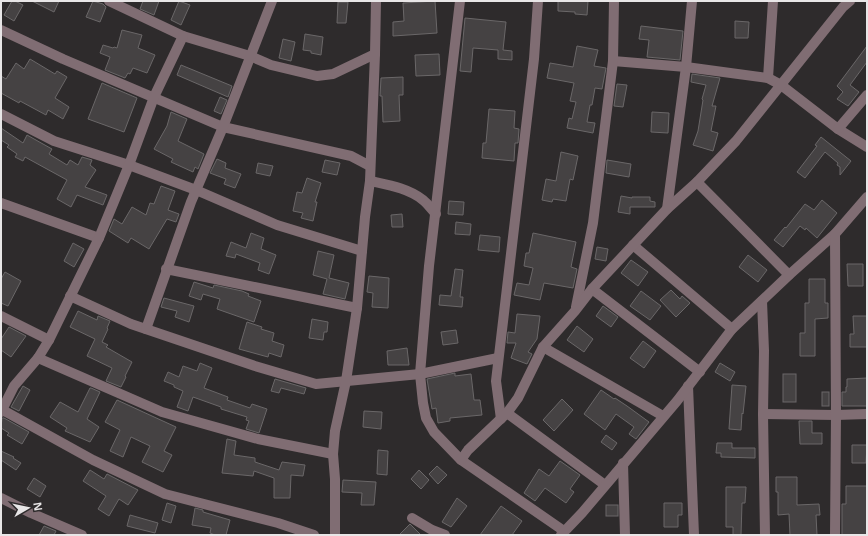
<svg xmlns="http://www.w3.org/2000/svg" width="868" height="536" viewBox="0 0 868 536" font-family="'Noto Sans',sans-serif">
<rect width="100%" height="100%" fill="#2e2b2c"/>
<!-- building -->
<g fill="#454243" stroke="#6a6768">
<path d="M12,1H15L23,5L14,21L4,15Z"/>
<path d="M32,1H59L54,12Z"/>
<path d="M93,1L103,4L106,7L100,22L86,17Z"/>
<path d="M143,1H159L154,15L140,9Z"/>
<path d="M179,1L190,5L181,25L171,20Z"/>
<path d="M435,1L437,33L393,36V22L404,21L403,3Z"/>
<path d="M558,1H588L587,15L575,14V12L558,11Z"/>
<path d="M338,2H348L346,23H337Z"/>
<path d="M465,18L506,22L503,50L512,51V60L498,59V50L473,48L471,72L460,71Z"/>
<path d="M735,21L749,22L748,38H735Z"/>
<path d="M641,26L683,31L680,60L647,57L649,40L639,39Z"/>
<path d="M122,30L142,35L138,48L155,55L147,73L133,68L130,74L128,73L125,78L105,70L110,57L100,53L103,45L113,48L114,47L117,48Z"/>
<path d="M305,34L323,37L321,55L311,53V51L303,50Z"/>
<path d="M283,39L295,42L291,61L279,58Z"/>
<path d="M577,46L598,50L594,66L606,68L602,89L595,88L592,105H590L587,122L595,123L593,133L567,128L569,118L572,119L576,102L570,101L574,83L547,78L550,63L573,67Z"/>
<path d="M867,46V62L850,85L859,92L848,106L837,99L843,92L837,86Z"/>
<path d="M439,54L440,75L416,76L415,55Z"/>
<path d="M30,59L55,74L57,71L67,77L55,98L69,107L63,119L48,110L46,115L20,101L19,103L1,93V76L6,79L16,63L24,69Z"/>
<path d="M181,65L232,86L228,97L177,75Z"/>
<path d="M692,74L720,78L712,106H716L711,131L718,133L713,151L693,145L698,131L703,100L702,99L706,85L691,82Z"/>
<path d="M403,77V95H399L400,121L383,122L382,96H380L381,78Z"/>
<path d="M102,83L137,98L124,132L88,119Z"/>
<path d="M617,84L627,85L623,107L614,106Z"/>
<path d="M220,97L227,100L221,114L214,111Z"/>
<path d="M489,109L515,111L514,128L519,129L518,143H515L514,161L482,158L483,143H486Z"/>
<path d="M171,112L187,119L178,141L204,154L198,169L195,167L193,172L171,162L173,159L154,149L167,126Z"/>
<path d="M652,112L669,113L668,133L651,132Z"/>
<path d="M1,128L23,143L27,135L43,144L52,149L49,154L67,165L70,160L78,165L82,157L92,160L90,165L96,170L85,187L107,195L103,205L77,195L71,207L57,199L67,180L25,157L23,161L15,157L17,154L7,147L9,145L1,140Z"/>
<path d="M821,137L851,161L840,175V167L837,165L838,163L825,152L805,178L797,172L817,146L815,145Z"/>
<path d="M561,152L578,156L573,180L570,179L566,201L553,199L552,202L542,200L546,179L556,181Z"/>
<path d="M217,159L226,163L225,168L241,174L235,188L224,184L226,179L210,173Z"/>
<path d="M325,160L340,163L337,175L322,172Z"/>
<path d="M607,160L631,164L629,177L606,173Z"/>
<path d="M258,163L273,166L270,176L256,173Z"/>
<path d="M307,178L321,183L315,202H317L313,221L301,218L303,213L293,211L297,192L302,193Z"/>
<path d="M161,186L175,191L168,210L179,214L176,222L167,219L149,249L131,238L128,243L109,231L114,219L122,224L132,207L146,215L150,203L154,204Z"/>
<path d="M621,196L632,198V197H650V201L655,202V207H630V214L618,212Z"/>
<path d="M822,200L837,213L817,238L806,228L805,230L800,226L783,247L774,240L785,227L786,228L805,204L814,210Z"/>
<path d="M449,201L464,202L463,215L448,214Z"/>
<path d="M402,214L403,227H392L391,215Z"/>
<path d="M456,222L471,224L470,235L455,234Z"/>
<path d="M251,233L264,238L261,249L276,255L269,274L258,270L260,263L236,254L235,258L226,256L231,242L246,248Z"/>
<path d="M533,233L576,242L571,267L577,269L573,288L544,283L540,300L514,295L517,283L529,285L533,268L524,266L526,253H529Z"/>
<path d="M480,235L500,237L499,252L478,250Z"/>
<path d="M73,243L84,249L74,267L64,261Z"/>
<path d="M597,247L608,249L606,261L595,259Z"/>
<path d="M318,251L334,255L329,278L349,283L345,299L323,294L327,279L313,275Z"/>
<path d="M748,255L767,270L758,282L739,267Z"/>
<path d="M631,260L648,272L638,286L621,273Z"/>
<path d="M847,264H863V286H848Z"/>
<path d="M455,269L463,270L460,297H463L462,307L439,305L440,295L451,296Z"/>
<path d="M5,272L21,281L8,306L1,303V279Z"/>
<path d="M369,276L389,278L388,308L372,307L373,293L367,292Z"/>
<path d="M809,279H825V303H828V318L815,319V356H800V333H805V303H809Z"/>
<path d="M194,282L213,288L214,285L242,291L249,294L248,296L261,301L254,322L217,309L220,299L203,294L201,300L189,296Z"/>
<path d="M671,290L680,299L682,296L690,303L676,317L660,300Z"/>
<path d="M641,291L661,306L650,320L630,306Z"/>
<path d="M164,298L194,306L189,322L175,317L177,311L161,307Z"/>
<path d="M603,306L618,317L611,327L596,316Z"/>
<path d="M78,311L97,320L98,316L110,321L107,328L108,329L102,342L108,345L106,347L132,362L125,376L126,377L121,387L106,381L112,368L87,356L95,339L70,327Z"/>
<path d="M517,314L540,316L537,339L528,352L532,354L527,364L511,358L516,343H507L508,332L515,333Z"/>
<path d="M853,316H867V347H850V334H854Z"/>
<path d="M312,319L328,322L327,332H324L323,340L309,338Z"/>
<path d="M247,322L262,327L261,329L274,333L272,341L284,345L281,357L269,353L268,357L239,349Z"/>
<path d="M577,326L593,339L584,352L567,340Z"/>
<path d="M9,327L26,336L11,357L1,350V339Z"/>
<path d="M456,330L458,343L443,345L441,332Z"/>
<path d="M643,341L656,351L644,368L630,358Z"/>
<path d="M407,348L409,365H388L387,351Z"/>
<path d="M200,363L212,368L204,388L228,397L227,400L250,408L252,404L267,409L259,433L246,429L249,421L246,420L247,417L221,409V407L193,397L188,411L177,407L183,391L174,387V385L164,381L168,372L179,377L183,366L197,371Z"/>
<path d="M720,363L735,372L730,381L715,372Z"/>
<path d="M455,373V376L471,374L474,400H480L482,415L450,418V421L438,423L436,408L432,409L427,379Z"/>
<rect x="783" y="374" width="13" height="28"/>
<path d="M867,378V406H842V392H846V387H847V379Z"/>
<path d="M275,379L306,388L304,394L281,388L279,393L271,391Z"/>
<path d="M732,385L746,386L743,414L742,413L741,430L729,429Z"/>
<path d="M23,386L30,390L19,411L11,407Z"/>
<path d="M91,388L100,392L87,419L99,427L90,442L65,431L67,428L50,417L60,402L78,412L90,388Z"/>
<path d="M601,390L614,399L615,398L627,406L649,422L636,439L629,434L634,427L616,414L605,430L584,414Z"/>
<rect x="822" y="392" width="7" height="14"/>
<path d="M562,399L573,410L554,431L543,420Z"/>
<path d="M117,400L176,427L164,451L172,455L163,472L142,462L150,446L131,437L123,457L110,451L120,430L105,422Z"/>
<path d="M364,411L382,412L381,429L363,427Z"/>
<path d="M2,418H4L29,432L22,444L7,435L9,433L1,428Z"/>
<path d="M799,421H812V433H822V444H800Z"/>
<path d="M606,435L617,443L612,450L601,442Z"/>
<path d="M227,439L236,441L234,455L255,458V462L279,470L282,462L305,465L303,476L291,475L290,498H274V478L254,471L253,476L222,473Z"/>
<path d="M717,443H732V448H755V458L721,457V453H716Z"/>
<path d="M852,445H867L866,463H852Z"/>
<path d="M378,450L388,451L387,475L377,474Z"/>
<path d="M1,451L14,457L13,458L21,463L16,470L1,460Z"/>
<path d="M560,461L580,475L570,489L574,492L566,503L545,488L535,501L524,493L539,469L549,476Z"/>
<path d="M437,466L447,475L438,484L429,474Z"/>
<path d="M90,470L104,479L107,474L138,490L128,505L119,499L109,516L98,509L106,496L83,481Z"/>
<path d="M419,470L429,480L421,489L411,479Z"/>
<path d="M776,477H797V505L819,504L820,515H816L817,535H790L789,514L778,515V492H776Z"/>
<path d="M34,478L46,486L40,497L27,489Z"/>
<path d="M343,480L376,482L374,505H361L362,493L342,492Z"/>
<path d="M846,486H867V535H842V504H846Z"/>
<path d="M726,487H746L745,503H742L741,535H733V527H726Z"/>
<path d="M457,498L467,506L451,527L442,522Z"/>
<path d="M167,503L176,506L171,523L162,520Z"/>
<path d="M664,503H682V515H678V527H664Z"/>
<rect x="606" y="505" width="12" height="11"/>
<path d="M501,506L522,521L512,535H480Z"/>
<path d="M195,508L203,510V512L230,520L226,535H215L210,533L211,528L192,525Z"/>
<path d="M130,515L158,523L155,533L127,526Z"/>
<path d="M410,524L421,535H399Z"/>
<path d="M44,526L56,531L54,535H39Z"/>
</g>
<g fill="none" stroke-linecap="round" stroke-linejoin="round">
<!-- minor -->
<g stroke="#806d73" stroke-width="10">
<path d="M109,1L183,36L250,56L271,65L317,76L333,74L375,54"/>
<path d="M460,1L429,266L420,374L423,403L426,418L434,432L461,460L564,531"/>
<path d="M1,30L63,59L223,127L351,156L370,166"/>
<path d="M613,61L686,67L768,78L781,85L838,129L867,147"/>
<path d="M768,78L773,1"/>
<path d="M1,114L54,141L129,165L196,190L277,225L362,251"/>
<path d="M838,129L867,95"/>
<path d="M370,181C388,185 408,188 423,200C428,204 432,210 436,214"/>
<path d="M697,182L789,275"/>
<path d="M1,203L99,238"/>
<path d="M667,209L686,67L692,1"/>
<path d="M633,245L732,329"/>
<path d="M166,269L357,308"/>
<path d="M592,289L700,372"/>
<path d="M70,296L131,324L255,366L316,384L420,374L498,358"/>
<path d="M762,301L764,351L763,414L765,535"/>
<path d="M576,307L593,223L613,61L614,1"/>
<path d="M1,316L49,340"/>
<path d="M146,329L191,202L223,127L272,1"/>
<path d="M543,347L663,416"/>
<path d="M38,358L162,412L258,439L333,454"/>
<path d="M688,386L694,535"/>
<path d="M1,409L93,460L165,494L278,523L314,535"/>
<path d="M1,412L14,386L38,358L49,340L99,238L129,165L154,97L183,36"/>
<path d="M507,413L605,485"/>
<path d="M763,414L836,415L867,414"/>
<path d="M501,419L496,381L534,59L538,1"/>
<path d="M461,460L468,450L507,413L518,398L543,347L575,311L592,289L667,209L697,182L736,141L843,7L850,1"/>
<path d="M623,463L625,535"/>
<path d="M1,498L31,513L82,535"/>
<path d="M412,518L432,530L445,535"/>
<path d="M335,535V479L333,454L335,431L346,381L357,308L365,217L370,181L375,54L376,1"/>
<path d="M561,535L582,513L677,401L732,329L789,275L835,234L867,197"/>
<path d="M835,535L836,415L835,234"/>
</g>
</g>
<!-- border -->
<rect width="868" height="536" fill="none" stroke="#e8e6e7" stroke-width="4"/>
<!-- north arrow -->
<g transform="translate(28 508) rotate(81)" stroke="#2e2b2c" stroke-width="3" paint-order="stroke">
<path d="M0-3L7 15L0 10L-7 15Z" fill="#e8e6e7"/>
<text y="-6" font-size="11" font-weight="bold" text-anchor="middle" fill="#e8e6e7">N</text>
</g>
</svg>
